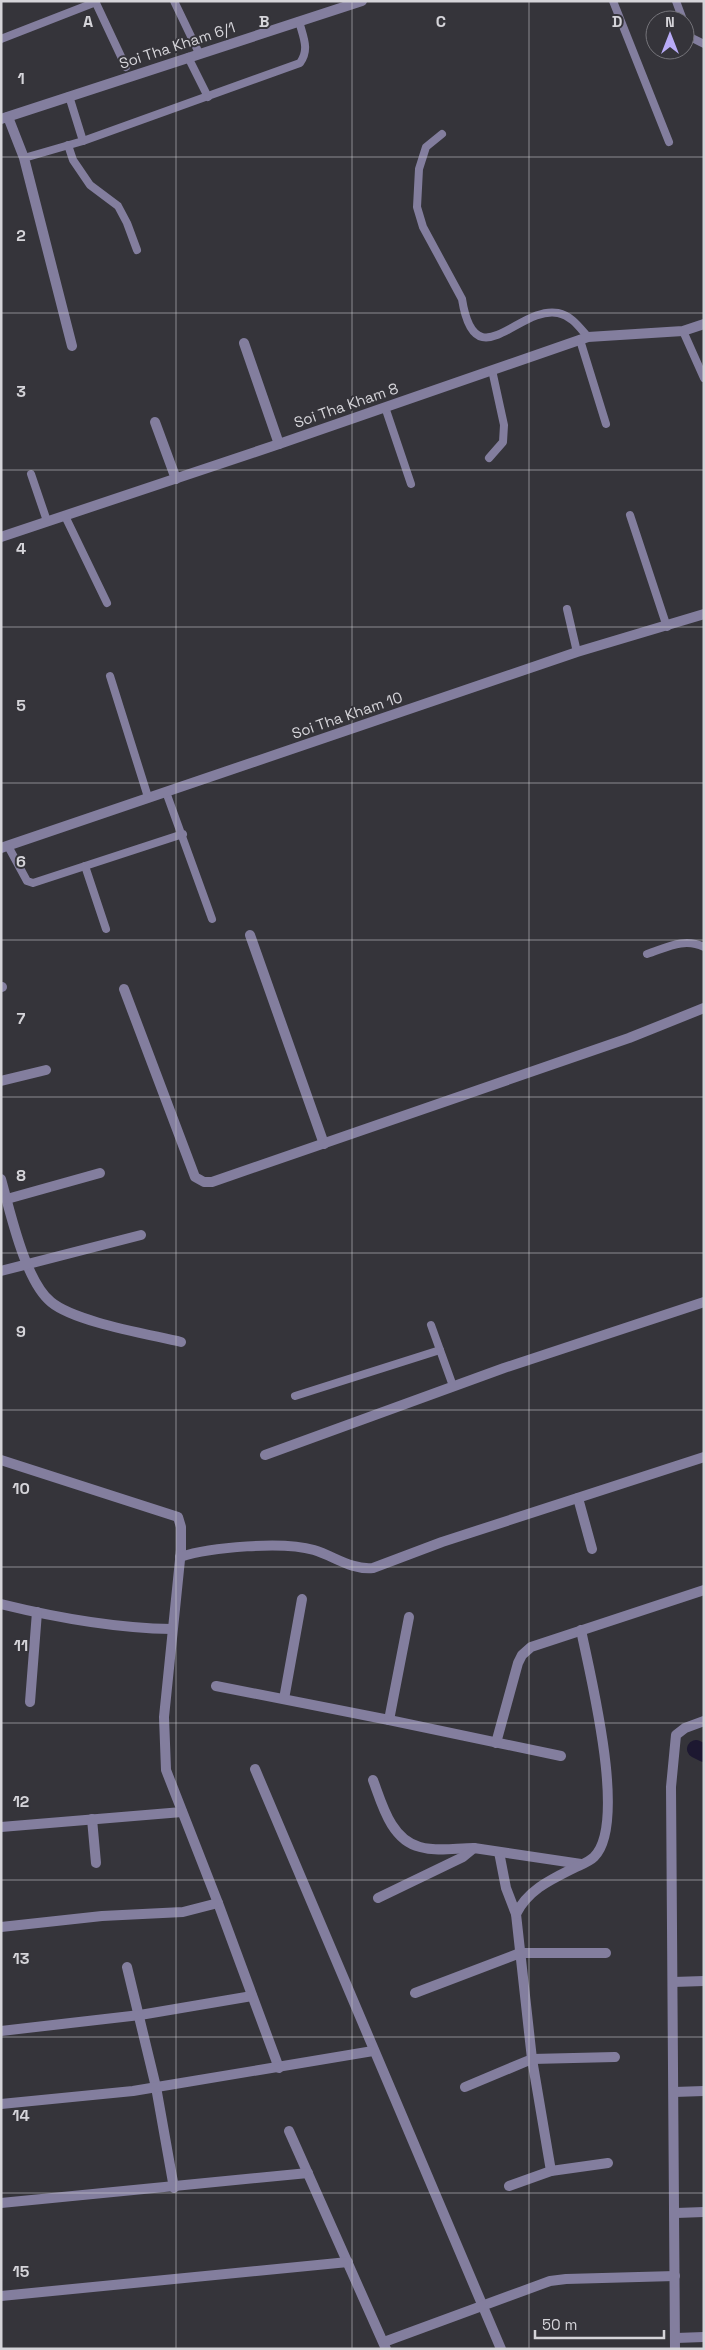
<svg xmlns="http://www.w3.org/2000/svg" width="705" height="2350" font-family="'Space Grotesk',sans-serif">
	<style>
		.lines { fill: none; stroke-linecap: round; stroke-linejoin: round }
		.canal { stroke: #1d1831; stroke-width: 18 }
		.service { stroke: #837e9e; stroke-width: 8 }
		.minor { stroke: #837e9e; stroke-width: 10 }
		.grid { fill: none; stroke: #d5d4d9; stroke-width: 1; stroke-opacity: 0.55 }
		.labels { text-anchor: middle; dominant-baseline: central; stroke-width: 4; stroke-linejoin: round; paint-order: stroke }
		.street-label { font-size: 15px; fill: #d5d4d9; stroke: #35343a }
		.grid-label { font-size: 16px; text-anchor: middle; font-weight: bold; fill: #d5d4d9; stroke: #35343a; stroke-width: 4; stroke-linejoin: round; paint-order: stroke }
	</style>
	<rect width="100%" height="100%" fill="#35343a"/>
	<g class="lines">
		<polyline class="canal" points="696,1749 704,1753"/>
		<g class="service">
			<polyline points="95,1 126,67"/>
			<polyline points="174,1 199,53"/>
			<polyline points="613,1 669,142"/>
			<polyline points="676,1 683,20"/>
			<polyline points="685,24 690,37 704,44"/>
			<polyline points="1,39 96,2"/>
			<polyline points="188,57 208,97"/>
			<polyline points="69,96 83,141"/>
			<path d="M 442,134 L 426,147 L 419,169 L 417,207 L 423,227 L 462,299 C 475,381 519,305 558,313 C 572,316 579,327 588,337"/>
			<polyline points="68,145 73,160 90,185 118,206 127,223 137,250"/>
			<path d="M 24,158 L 83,141 L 300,63 C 310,49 303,37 299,21"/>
			<polyline points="683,331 704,378"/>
			<polyline points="580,340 606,424"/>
			<polyline points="385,407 411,484"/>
			<polyline points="489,458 503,442 504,425 492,370"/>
			<polyline points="31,474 47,521"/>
			<polyline points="630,515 667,627"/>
			<polyline points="65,516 107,603"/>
			<polyline points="567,609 577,652"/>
			<polyline points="110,676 148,797"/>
			<polyline points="166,792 212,919"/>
			<polyline points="8,846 27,881 33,883 183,834"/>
			<polyline points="85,866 106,929"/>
			<path d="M 647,954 C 666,948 684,937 704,947"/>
			<polyline points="431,1325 453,1386"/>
			<polyline points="295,1396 440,1350"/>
		</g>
		<g class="minor">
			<polyline points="8,117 24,158 72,346"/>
			<polyline points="1,119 362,1"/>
			<polyline points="244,343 279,444"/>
			<polyline points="155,422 176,479"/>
			<polyline points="1,537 279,444 588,337 683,331 704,324"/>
			<polyline points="1,848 577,652 704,614"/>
			<polyline points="250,935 324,1144"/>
			<polyline points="1,987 2,987"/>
			<polyline points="124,989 195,1177 204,1182 212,1182 629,1038 704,1008"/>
			<polyline points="1,1081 46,1070"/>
			<path d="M 1,1179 C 10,1211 25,1281 51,1302 C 75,1322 148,1334 181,1342"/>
			<polyline points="7,1199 100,1173"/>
			<polyline points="1,1271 141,1235"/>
			<polyline points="265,1455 504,1368 704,1302"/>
			<polyline points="1,1460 178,1517 181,1527 181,1550 164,1717 166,1770 218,1903 279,2068"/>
			<polyline points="578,1498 592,1549"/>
			<path d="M 180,1557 C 211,1547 283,1541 314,1550 C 334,1556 351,1570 373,1568 L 442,1542 L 704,1457"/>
			<path d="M 1,1604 C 58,1618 114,1628 172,1629"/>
			<polyline points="216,1686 389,1720 561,1756"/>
			<polyline points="284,1699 302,1599"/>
			<polyline points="30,1702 37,1612"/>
			<polyline points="389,1720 409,1617"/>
			<polyline points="496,1743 518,1663 522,1655 531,1647 704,1590"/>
			<polyline points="255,1769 501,2349"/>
			<path d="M 373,1780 C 382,1804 391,1840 420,1847 C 437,1852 456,1848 474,1848"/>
			<polyline points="92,1819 96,1863"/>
			<polyline points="1,1827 182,1812"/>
			<polyline points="499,1852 506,1888 516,1914 532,2059 551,2171"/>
			<polyline points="378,1898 463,1857 474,1848 581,1864"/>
			<path d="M 516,1914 C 528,1890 550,1880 574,1868 C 580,1865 589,1862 594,1857 C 628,1824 590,1675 581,1630"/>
			<polyline points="1,1927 102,1916 183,1912 218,1903"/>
			<polyline points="127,1967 156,2087 174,2188"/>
			<polyline points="673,1982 704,1981"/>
			<polyline points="415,1993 520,1953 606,1953"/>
			<polyline points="1,2031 140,2015 252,1996"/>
			<polyline points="465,2087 532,2059 615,2057"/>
			<polyline points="674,2092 704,2091"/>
			<polyline points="1,2104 133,2091 373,2051"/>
			<polyline points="289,2131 386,2349"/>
			<polyline points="509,2186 551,2171 608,2163"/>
			<polyline points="1,2203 308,2173"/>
			<polyline points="676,2213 704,2212"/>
			<polyline points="1,2296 348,2262"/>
			<polyline points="676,2338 704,2337"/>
			<polyline points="384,2342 550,2281 566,2279 675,2276"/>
			<polyline points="675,2349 671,1787 676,1735 685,1728 704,1721"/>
		</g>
	</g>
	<path class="grid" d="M 176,1 L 176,2349M 352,1 L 352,2349M 529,1 L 529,2349M 1,157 L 704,157M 1,313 L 704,313M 1,470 L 704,470M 1,627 L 704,627M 1,783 L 704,783M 1,940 L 704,940M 1,1097 L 704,1097M 1,1253 L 704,1253M 1,1410 L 704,1410M 1,1567 L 704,1567M 1,1723 L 704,1723M 1,1880 L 704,1880M 1,2037 L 704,2037M 1,2193 L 704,2193"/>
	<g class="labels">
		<g class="street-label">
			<text transform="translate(177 45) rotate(-18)">Soi Tha Kham 6/1</text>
			<text transform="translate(346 405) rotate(-19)">Soi Tha Kham 8</text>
			<text transform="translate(347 715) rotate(-19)">Soi Tha Kham 10</text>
		</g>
	</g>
	<g class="grid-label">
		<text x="88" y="27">A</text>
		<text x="264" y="27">B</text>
		<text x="441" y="27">C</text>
		<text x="617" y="27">D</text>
		<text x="21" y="84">1</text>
		<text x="21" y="241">2</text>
		<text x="21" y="397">3</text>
		<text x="21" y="554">4</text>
		<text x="21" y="711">5</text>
		<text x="21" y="867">6</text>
		<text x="21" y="1024">7</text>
		<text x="21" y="1181">8</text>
		<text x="21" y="1337">9</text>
		<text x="21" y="1494">10</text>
		<text x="21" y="1651">11</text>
		<text x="21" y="1807">12</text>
		<text x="21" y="1964">13</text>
		<text x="21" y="2121">14</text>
		<text x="21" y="2277">15</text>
	</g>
	<rect width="705" height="2350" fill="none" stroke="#d5d4d9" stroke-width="5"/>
	<g transform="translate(670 35)"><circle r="24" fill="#35343a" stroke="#75747a"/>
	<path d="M0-4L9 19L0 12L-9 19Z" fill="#b8abf7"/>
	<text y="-8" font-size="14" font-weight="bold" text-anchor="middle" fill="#d5d4d9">N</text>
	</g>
	<path d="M535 2330v8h129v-8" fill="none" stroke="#d5d4d9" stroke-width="2.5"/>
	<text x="542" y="2330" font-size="15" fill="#d5d4d9" stroke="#35343a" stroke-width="4" paint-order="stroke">50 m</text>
</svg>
